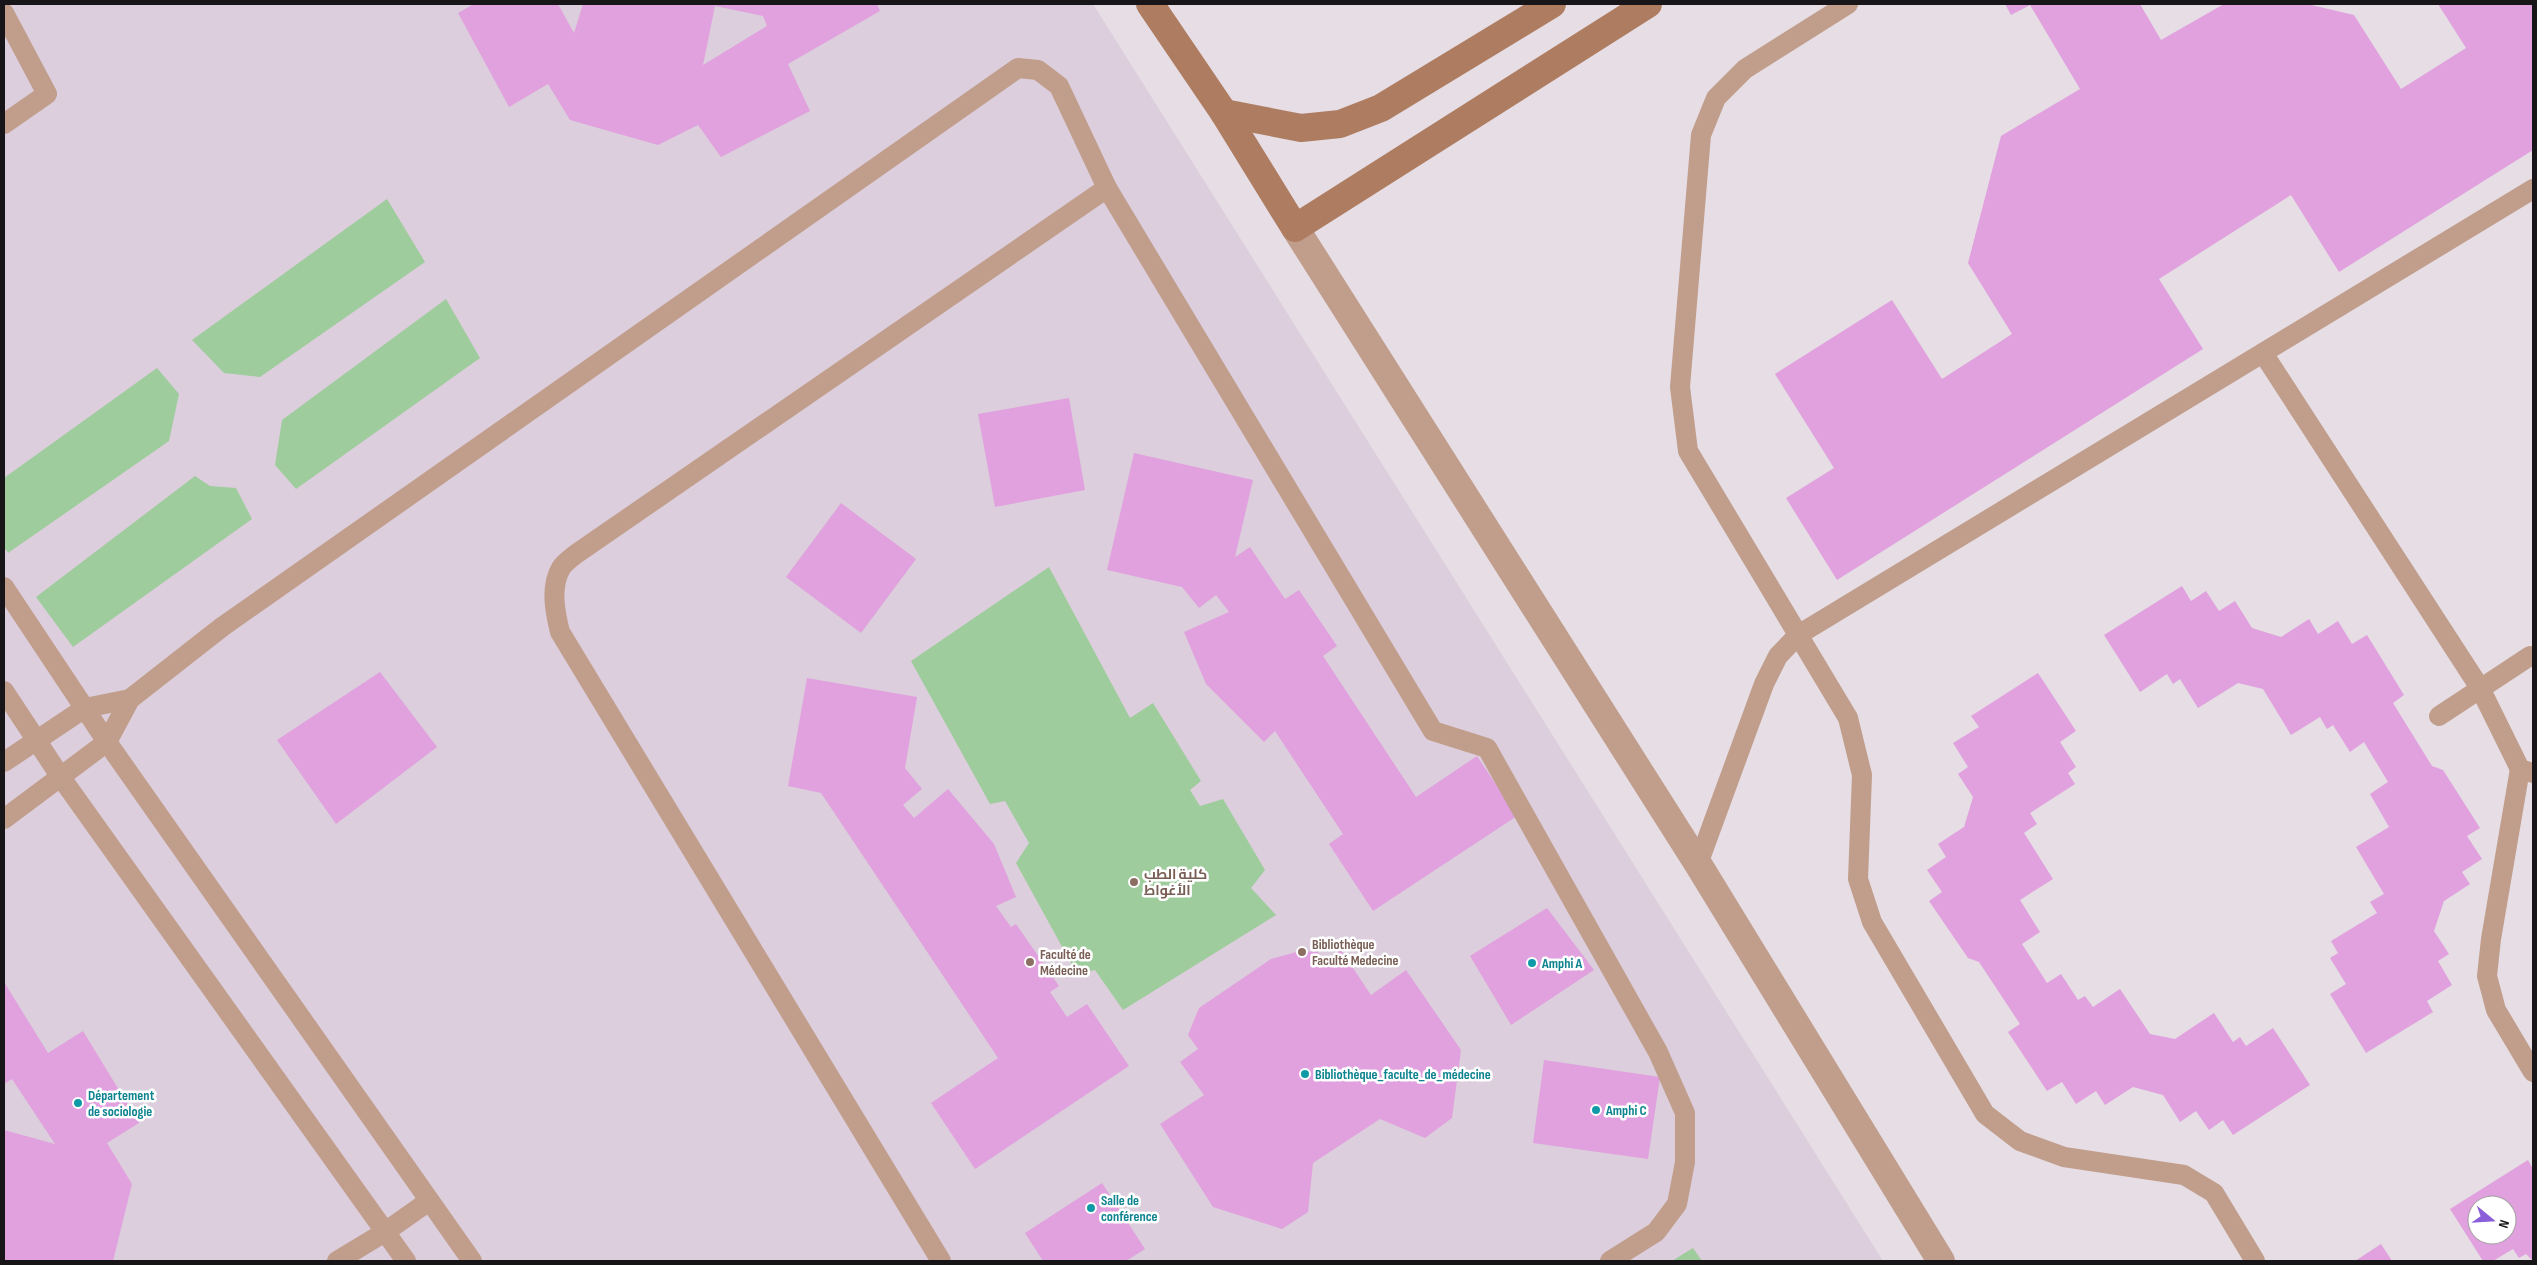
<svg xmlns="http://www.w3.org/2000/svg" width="2537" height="1265" font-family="'Sofia Sans Condensed',Cairo,sans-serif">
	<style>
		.built { fill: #dccedc }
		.green { fill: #9ecc9c }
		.building { fill: #e0a1de; fill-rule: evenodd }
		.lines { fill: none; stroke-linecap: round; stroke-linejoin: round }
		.service { stroke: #c09e8b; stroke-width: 20 }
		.tertiary { stroke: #c09e8b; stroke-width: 28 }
		.secondary { stroke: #ae7d61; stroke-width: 28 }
		.education-dot { fill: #8d6e63; stroke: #fff; stroke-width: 2 }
		.culture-dot { fill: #0f9aa8; stroke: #fff; stroke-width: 2 }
		.labels { text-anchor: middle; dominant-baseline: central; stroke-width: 5; stroke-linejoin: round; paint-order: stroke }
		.education-label { font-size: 14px; font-weight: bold; fill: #785e54; stroke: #fff; text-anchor: start }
		.culture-label { font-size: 14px; font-weight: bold; fill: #0d838f; stroke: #fff; text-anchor: start }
	</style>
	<rect width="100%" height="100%" fill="#e6dde5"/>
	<polygon class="built" points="4,4 1093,4 1883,1261 4,1261"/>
	<g class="green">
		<polygon points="387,199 425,262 260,377 224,373 192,340"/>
		<polygon points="446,299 480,358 296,489 275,465 282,420"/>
		<polygon points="157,368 179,394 169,441 8,553 4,547 4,478"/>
		<polygon points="195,476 210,486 236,488 252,519 73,647 36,597"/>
		<polygon points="1049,567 1130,718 1153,703 1201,781 1190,790 1200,806 1223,799 1265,870 1251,888 1276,915 1123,1010 1095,970 1077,974 1016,863 1029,843 1005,801 990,804 911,661"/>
		<polygon points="1693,1248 1702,1261 1672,1261"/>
	</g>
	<g class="building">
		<path d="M 474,4 L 558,4 L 574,33 L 583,4 L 877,4 L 880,11 L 788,64 L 810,111 L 721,157 L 698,125 L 658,145 L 570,120 L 548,84 L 509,107 L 458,13 ZM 715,6 L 763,16 L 767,26 L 703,65 Z"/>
		<polygon points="2005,4 2140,4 2161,40 2224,4 2307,4 2354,15 2401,89 2466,48 2438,4 2533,4 2533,150 2339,272 2291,195 2159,279 2203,349 1837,580 1786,498 1834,468 1775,374 1892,300 1942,379 2012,334 1968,263 2001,136 2080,89 2030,5 2011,15"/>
		<polygon points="1069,398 1085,490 995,507 978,414"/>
		<polygon points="1134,453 1253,480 1235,557 1250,547 1285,599 1299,590 1337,646 1323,656 1416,797 1477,756 1517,816 1373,911 1329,844 1343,834 1275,731 1264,742 1206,684 1184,632 1229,612 1216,595 1199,608 1182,587 1107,570"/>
		<polygon points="841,503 916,559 861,633 786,577"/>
		<polygon points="2182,586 2191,601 2206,591 2219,611 2235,601 2252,628 2281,637 2309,619 2318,634 2338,621 2352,644 2367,635 2404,695 2393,703 2432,766 2443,770 2480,828 2467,836 2482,859 2462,872 2470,884 2444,901 2434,931 2449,954 2438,961 2452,985 2427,1001 2433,1012 2366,1053 2330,994 2346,984 2330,958 2338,953 2331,941 2377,913 2370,902 2384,894 2356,847 2389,827 2370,794 2388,782 2364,742 2350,752 2333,725 2327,729 2320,717 2291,735 2263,689 2238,683 2198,708 2180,679 2173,684 2167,674 2140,692 2104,635"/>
		<polygon points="380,672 437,747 336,824 277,740"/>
		<polygon points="2038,673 2076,731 2060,742 2076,767 2068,773 2075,784 2030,813 2037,824 2024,833 2053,879 2020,900 2040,932 2022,944 2047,983 2061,974 2078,1000 2085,996 2093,1007 2120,989 2150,1034 2175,1039 2214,1013 2233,1042 2240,1037 2246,1046 2273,1028 2310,1085 2233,1135 2223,1120 2209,1130 2196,1111 2180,1122 2163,1095 2133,1087 2105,1105 2096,1091 2076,1104 2062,1082 2047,1091 2008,1032 2020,1024 1979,962 1968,958 1929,901 1942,892 1927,870 1946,857 1938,844 1964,827 1973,797 1958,774 1968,767 1953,743 1979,727 1971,716"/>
		<polygon points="807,678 917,697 905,768 922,789 903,805 914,818 948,789 994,844 1016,897 996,906 1011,927 1016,924 1059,986 1050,992 1067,1017 1087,1004 1129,1066 975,1169 931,1103 998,1058 821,793 788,786"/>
		<polygon points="1547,908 1594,970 1511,1025 1470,956"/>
		<polygon points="1341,950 1371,995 1406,970 1461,1050 1452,1118 1425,1138 1380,1119 1313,1163 1308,1212 1282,1229 1213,1207 1160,1124 1204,1095 1180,1062 1198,1049 1188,1035 1199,1008 1271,959 1300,951 1318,952 1325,962"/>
		<polygon points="4,982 48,1053 83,1031 139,1123 107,1143 132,1184 113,1261 4,1261 4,1130 55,1144 12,1079 4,1084"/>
		<polygon points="1544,1060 1660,1077 1648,1159 1533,1143"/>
		<path d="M 2528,1160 L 2533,1169 L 2533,1261 L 2526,1254 L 2519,1258 L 2513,1249 L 2493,1261 L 2483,1261 L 2450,1209 ZM 2477,1205 L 2507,1205 L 2507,1235 L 2477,1235 Z"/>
		<polygon points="1102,1183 1145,1249 1126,1261 1043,1261 1025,1233"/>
		<polygon points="2381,1244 2392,1261 2355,1261"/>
	</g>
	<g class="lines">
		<g class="service">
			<polyline points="1848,4 1745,69 1716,98 1701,135 1680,387 1688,451 1848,718 1862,775 1858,879 1872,922 1985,1114 2020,1141 2064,1157 2184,1175 2214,1193 2255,1261"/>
			<polyline points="4,13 47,94 4,124"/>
			<polyline points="2263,353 2480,688 2520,769 2533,773"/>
			<polyline points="4,587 107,742 472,1261"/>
			<polyline points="4,691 60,776 406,1261"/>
			<polyline points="2439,716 2530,656"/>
			<polyline points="4,762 85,708 130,699"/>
			<polyline points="2520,769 2491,939 2487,976 2496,1010 2533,1072"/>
			<polyline points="4,819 107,742 130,699 222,627 1018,68 1038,70 1059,86 1107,188 1433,731 1487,748 1658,1052 1685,1113 1685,1162 1677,1204 1656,1232 1610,1261"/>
			<polyline points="1698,864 1764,684 1778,656 1798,635 2533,189"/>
			<polyline points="337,1261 385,1232 429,1201"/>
			<path d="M 941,1261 L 560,632 C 555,612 550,587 561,568 C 564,563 571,558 576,554 L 1107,188"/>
		</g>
		<polyline class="tertiary" points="1295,228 1698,864 1941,1261"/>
		<g class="secondary">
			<polyline points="1150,4 1224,113 1295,228 1648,4"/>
			<polyline points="1224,113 1301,128 1340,124 1381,108 1552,4"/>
		</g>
	</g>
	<g class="education-dot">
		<circle cx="1134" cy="882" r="5"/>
		<circle cx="1302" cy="952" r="5"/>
		<circle cx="1030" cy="962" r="5"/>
	</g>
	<g class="culture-dot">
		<circle cx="1532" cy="963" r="5"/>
		<circle cx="1305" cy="1074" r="5"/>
		<circle cx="78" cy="1103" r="5"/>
		<circle cx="1596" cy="1110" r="5"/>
		<circle cx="1091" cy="1208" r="5"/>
	</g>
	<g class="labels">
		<g class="education-label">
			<text x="1144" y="874">كلية الطب<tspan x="1144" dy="16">الأغواط</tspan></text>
			<text x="1312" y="944">Bibliothèque<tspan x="1312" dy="16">Faculté Medecine</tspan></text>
			<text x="1040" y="954">Faculté de<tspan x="1040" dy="16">Médecine</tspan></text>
		</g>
		<g class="culture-label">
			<text x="1542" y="963">Amphi A</text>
			<text x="1315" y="1074">Bibliothèque_faculte_de_médecine</text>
			<text x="88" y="1095">Département<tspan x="88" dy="16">de sociologie</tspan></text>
			<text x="1606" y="1110">Amphi C</text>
			<text x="1101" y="1200">Salle de<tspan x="1101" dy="16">conférence</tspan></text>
		</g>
	</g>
	<rect width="2537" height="1265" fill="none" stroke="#181518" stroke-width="10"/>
	<g transform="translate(2492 1220) rotate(108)"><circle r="24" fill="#ffffff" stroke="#a3a1a3"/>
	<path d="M0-4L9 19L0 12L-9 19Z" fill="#8b5fd9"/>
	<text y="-8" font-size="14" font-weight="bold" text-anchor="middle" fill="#181518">N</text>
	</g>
</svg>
